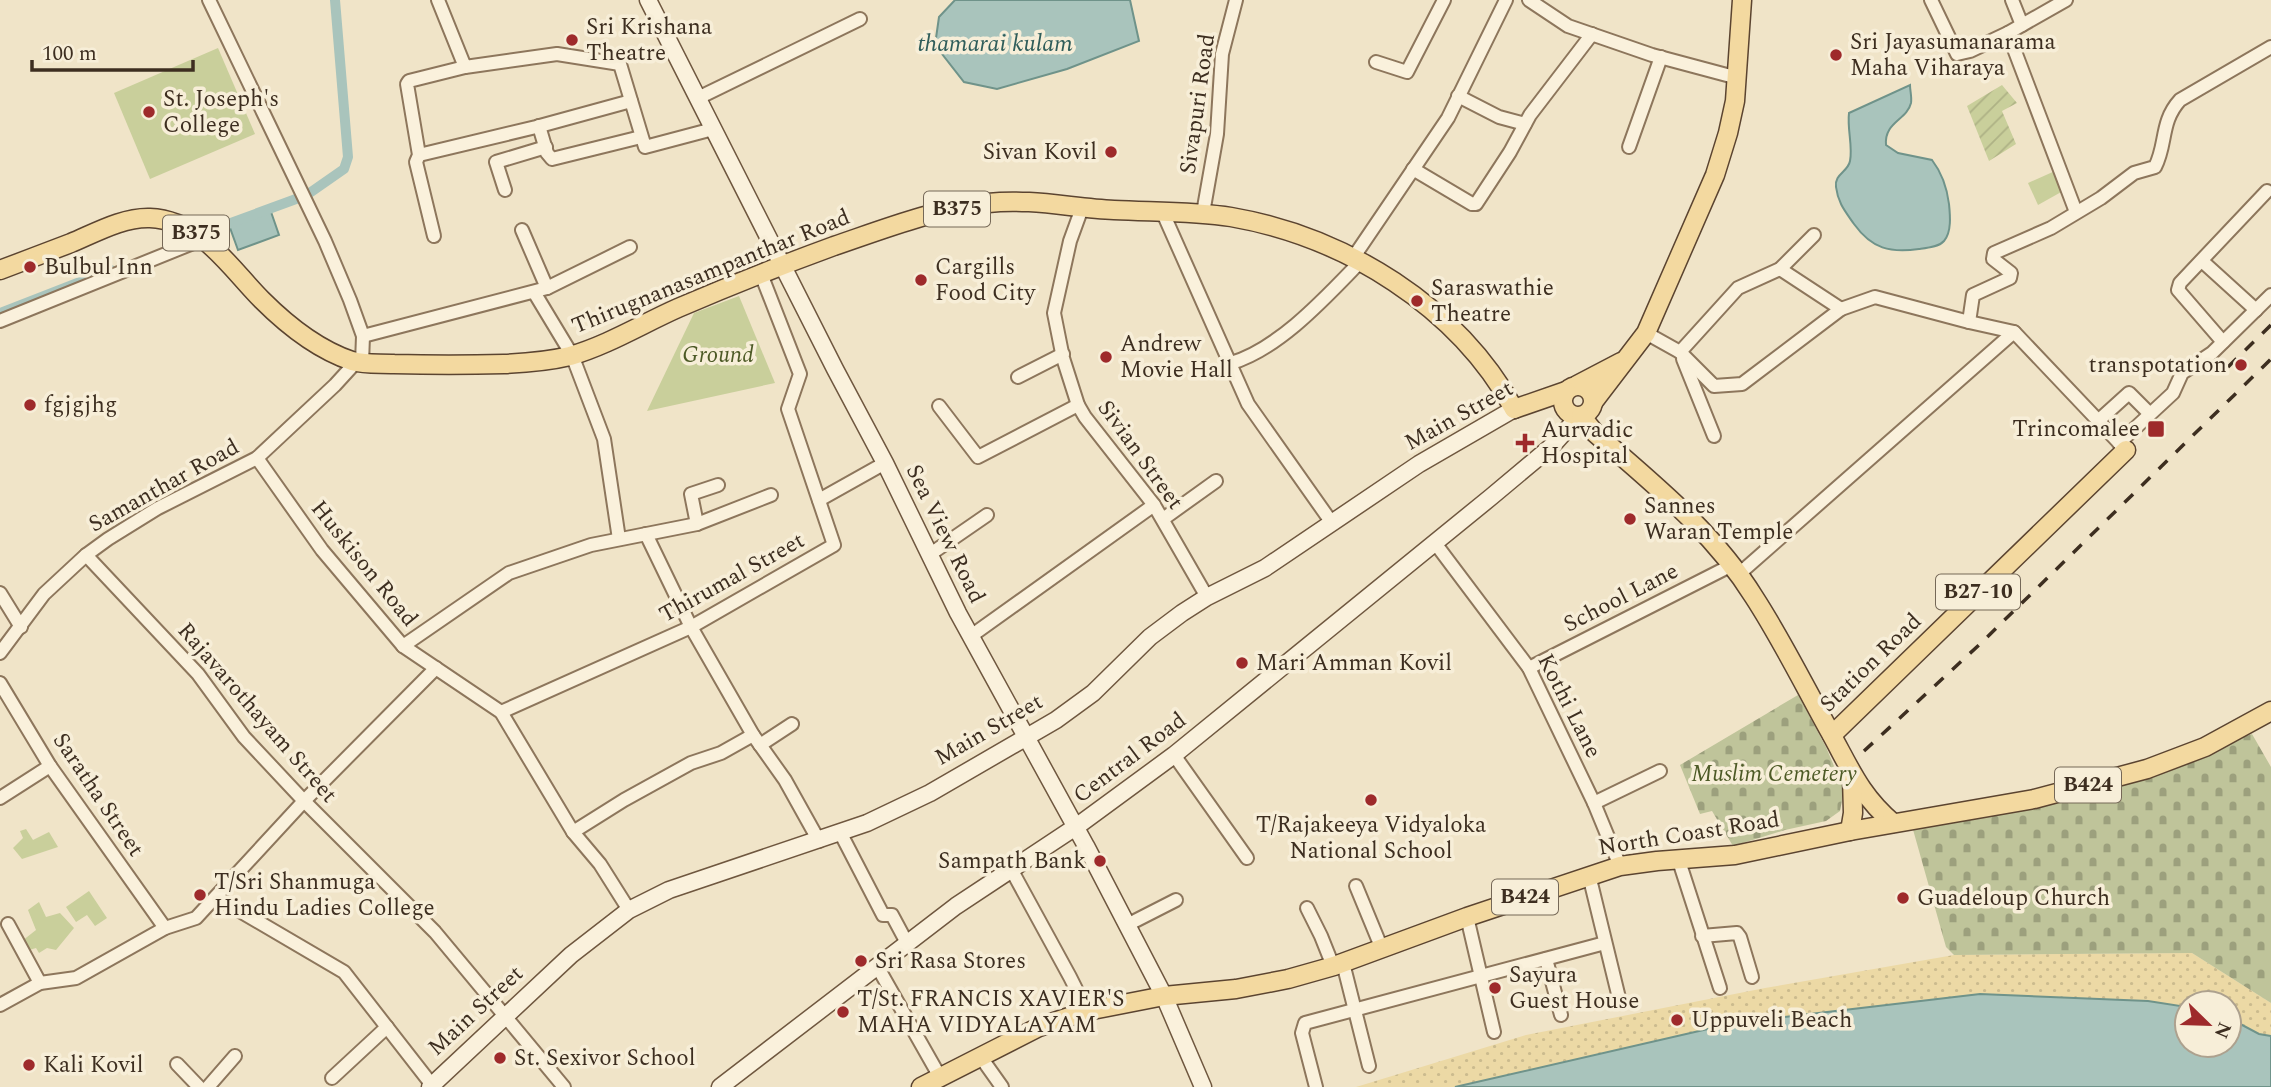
<svg xmlns="http://www.w3.org/2000/svg" width="2271" height="1087" font-family="Spectral,serif">
	<style>
		.sand { fill: url(#sand-dots) }
		.cemetery { fill: url(#cemetery-stones) }
		.park { fill: #c9cf9b }
		.garden { fill: url(#garden-furrows) }
		.water { fill: #a9c4bc; stroke: #6f938a; stroke-width: 2 }
		.lines { fill: none; stroke-linecap: round; stroke-linejoin: round }
		.canal { stroke: #a9c4bc; stroke-width: 10 }
		.minor-casing { stroke: #8d765c; stroke-width: 16 }
		.secondary-casing { stroke: #6f573f; stroke-width: 19 }
		.primary-casing { stroke: #5b4430; stroke-width: 21 }
		.minor { stroke: #faf1dc; stroke-width: 12 }
		.secondary { stroke: #faf1dc; stroke-width: 16 }
		.primary { stroke: #f3d9a0; stroke-width: 18 }
		.rail { stroke: #3d2e20; stroke-width: 3.5; stroke-dasharray: 12 12; stroke-linecap: butt }
		.poi-dot { fill: #9e2a2b; stroke: #f7eed8; stroke-width: 2.5 }
		.labels { text-anchor: middle; dominant-baseline: central; stroke-width: 7; stroke-linejoin: round; paint-order: stroke }
		.shield { fill: #f7eed8; stroke: #756857; stroke-width: 2 }
		.shield-label { font-size: 21px; font-weight: bold; fill: #3d2e20 }
		.poi-label { font-size: 23px; fill: #3d2e20; stroke: #f7eed8; text-anchor: start }
		.street-label { font-size: 23px; fill: #3d2e20; stroke: #f7eed8 }
		.park-label { font-size: 23px; font-style: italic; fill: #4d5a26; stroke: #f7eed8 }
		.water-label { font-size: 24px; font-style: italic; fill: #2f5d5a; stroke: #f7eed8 }
	</style>
	<defs>
		<pattern id="sand-dots" width="8" height="8" patternUnits="userSpaceOnUse" patternTransform="scale(1.75)"><rect width="8" height="8" fill="#ecd9a5"/><path d="M2 2h.1M6 6h.1" fill="none" stroke="#cbbb8e" stroke-width="1.8" stroke-linecap="round"/></pattern>
		<pattern id="cemetery-stones" width="16" height="16" patternUnits="userSpaceOnUse" patternTransform="scale(1.75)"><rect width="16" height="16" fill="#bfc49a"/><path d="M2 7V4a2 2 0 0 1 4 0v3zM10 15v-3a2 2 0 0 1 4 0v3z" fill="#9ca07d"/></pattern>
		<pattern id="garden-furrows" width="10" height="10" patternUnits="userSpaceOnUse" patternTransform="scale(1.75)"><rect width="10" height="10" fill="#c9cf9b"/><path d="M-1 1l2-2M0 10L10 0M9 11l2-2" fill="none" stroke="#aeb285"/></pattern>
	</defs>
	<rect width="100%" height="100%" fill="#f0e4c8"/>
	<polygon class="sand" points="2192,953 2271,1003 2271,1036 2259,1034 2229,1018 2229,1003 2187,1003 2187,1007 2148,1001 1980,994 1734,1023 1455,1087 1356,1087 1526,1035 1765,988 1954,955"/>
	<g class="cemetery">
		<polygon points="1798,695 1826,747 1844,790 1840,811 1826,821 1785,830 1733,846 1712,811 1700,814 1680,765"/>
		<polygon points="2252,734 2271,767 2271,1003 2192,953 1954,955 1946,947 1912,826 2106,785"/>
	</g>
	<g class="park">
		<polygon points="218,48 255,134 150,179 114,93"/>
		<polygon points="2055,171 2063,191 2038,205 2028,183"/>
		<polygon points="739,296 775,383 647,411 694,313"/>
		<polygon points="26,829 33,840 49,832 58,847 22,859 13,848 23,838 20,831"/>
		<polygon points="89,891 107,918 95,926 87,915 76,922 66,907"/>
		<polygon points="39,902 46,917 60,913 74,928 56,950 47,948 39,953 36,948 26,951 22,941 36,930 28,910"/>
	</g>
	<polygon class="garden" points="2002,85 2017,103 2002,111 2016,144 1989,161 1967,106"/>
	<g class="water">
		<polygon points="955,0 1130,0 1139,41 1067,69 997,89 964,82 935,45 939,17"/>
		<path d="M 1910,85 C 1910,91 1912,97 1911,103 C 1907,120 1884,122 1886,145 L 1898,153 L 1932,160 C 1942,173 1947,188 1949,204 C 1950,214 1952,232 1944,241 C 1939,247 1927,248 1919,249 C 1890,253 1872,249 1854,224 C 1845,211 1838,203 1836,187 C 1834,174 1848,172 1850,161 C 1853,146 1847,129 1849,113 Z"/>
		<polygon points="270,209 279,235 238,250 229,225"/>
		<polygon points="1980,994 2148,1001 2187,1007 2187,1045 2229,1045 2229,1018 2259,1034 2271,1036 2271,1087 1455,1087 1734,1023"/>
	</g>
	<g class="lines">
		<g class="canal">
			<polyline points="311,192 344,169 348,157 335,0"/>
			<polyline points="209,231 296,199"/>
			<polyline points="0,313 111,270"/>
		</g>
		<g class="minor-casing">
			<g id="minor">
				<polyline points="209,0 325,241 350,300 363,336 362,363"/>
				<polyline points="438,0 465,67 557,54 620,64 645,147 713,129"/>
				<polyline points="1529,0 1568,26 1652,55 1738,78"/>
				<polyline points="1931,0 1957,54 1970,51 2008,33 2076,212"/>
				<polyline points="2012,0 2022,25"/>
				<polyline points="2008,33 2066,0"/>
				<polyline points="1376,62 1407,72 1444,0"/>
				<polyline points="1458,96 1499,117 1525,124"/>
				<polyline points="698,98 860,19"/>
				<polyline points="539,126 547,153 552,159 641,137"/>
				<polyline points="1629,147 1661,57"/>
				<polyline points="419,155 536,127 631,101"/>
				<polyline points="1413,169 1472,204 1476,204 1510,152 1530,115 1592,34"/>
				<polyline points="505,190 496,162 546,147"/>
				<polyline points="1082,208 1070,241 1054,313 1063,358 1078,405 1085,417 1154,505 1207,597"/>
				<polyline points="1163,213 1248,404 1332,523"/>
				<polyline points="1203,213 1217,134 1222,54 1236,0"/>
				<polyline points="522,230 547,288"/>
				<polyline points="434,236 416,162 419,155 407,84 409,81 465,67"/>
				<polyline points="1353,258 1448,118 1506,0"/>
				<polyline points="2202,261 2256,310"/>
				<polyline points="1780,269 1841,309 1875,297 1969,322"/>
				<polyline points="534,292 572,355 604,439 619,539"/>
				<polyline points="0,321 203,239"/>
				<path d="M 2014,332 L 1969,322 L 1973,295 L 2010,278 L 2011,273 L 1993,259 L 1994,253 L 2051,228 L 2101,198 L 2134,173 L 2155,167 C 2167,144 2160,122 2180,100 L 2271,47"/>
				<polyline points="1646,333 1680,352 1738,288 1780,269 1814,235"/>
				<polyline points="363,336 547,288 630,247"/>
				<polyline points="2223,342 2178,290 2180,283 2267,191"/>
				<polyline points="1680,352 1714,386 1742,384 1841,309"/>
				<polyline points="1683,359 1714,436"/>
				<path d="M 1231,363 C 1279,349 1326,297 1360,262"/>
				<polyline points="1018,377 1063,354"/>
				<polyline points="939,406 978,457 1078,405"/>
				<polyline points="2098,421 2129,393 2150,414"/>
				<polyline points="2119,443 2173,393 2182,373 2212,353 2271,295"/>
				<polyline points="257,458 322,550 403,646 501,712 573,832 600,864 629,910"/>
				<polyline points="819,500 885,463"/>
				<polyline points="1163,519 1216,481"/>
				<polyline points="697,524 691,494 718,485"/>
				<polyline points="646,534 691,627 753,735 785,780 819,841"/>
				<polyline points="1435,543 1529,668 1594,803 1620,866"/>
				<polyline points="86,555 198,674 244,737 304,801 435,932 564,1087"/>
				<polyline points="929,555 987,515"/>
				<polyline points="1739,574 2014,332 2126,450"/>
				<polyline points="0,593 21,627"/>
				<polyline points="971,636 1154,505"/>
				<polyline points="403,646 509,573 591,545 697,524 771,495"/>
				<polyline points="0,653 44,594 86,555 108,539 158,508 257,458 335,385 356,362"/>
				<polyline points="1529,668 1732,565"/>
				<polyline points="0,683 50,766 165,928"/>
				<polyline points="501,712 691,627 834,545 788,409 800,374 761,274"/>
				<polyline points="760,745 792,724"/>
				<polyline points="1174,755 1247,858"/>
				<polyline points="0,798 50,766"/>
				<polyline points="1594,803 1660,771"/>
				<polyline points="573,832 624,800 691,763 721,753 753,735"/>
				<polyline points="841,834 883,915 892,915 907,943"/>
				<polyline points="1679,861 1720,988"/>
				<polyline points="1011,869 1070,977 1087,1011"/>
				<polyline points="1589,875 1619,998"/>
				<polyline points="1356,886 1382,949"/>
				<polyline points="216,897 344,972 432,1085"/>
				<polyline points="1307,908 1321,936 1333,966"/>
				<polyline points="1467,917 1494,1032"/>
				<polyline points="8,924 40,983"/>
				<polyline points="1127,925 1176,900"/>
				<polyline points="1702,936 1737,933 1740,937 1752,977"/>
				<polyline points="1546,959 1561,1015"/>
				<polyline points="1343,963 1369,1066"/>
				<polyline points="877,966 940,1077"/>
				<polyline points="0,1005 40,983 76,978 165,928 196,918 304,801 436,668"/>
				<polyline points="980,1056 1002,1087"/>
				<polyline points="177,1064 199,1087"/>
				<polyline points="332,1078 387,1027"/>
				<polyline points="208,1087 235,1056"/>
				<polyline points="1316,1087 1302,1033 1305,1023 1605,943"/>
			</g>
		</g>
		<g class="secondary-casing">
			<g id="secondary">
				<polyline points="648,0 835,369 885,463 958,613 1086,846 1164,996 1203,1087"/>
				<polyline points="430,1087 571,955 629,910 669,890 867,823 930,793 1056,720 1093,693 1150,637 1182,613 1207,597 1265,568 1419,464 1514,409"/>
				<polyline points="720,1087 956,906 1080,824 1174,755 1491,497 1552,446 1579,416"/>
			</g>
		</g>
		<g class="primary-casing">
			<g id="primary">
				<path d="M 0,270 C 24,261 47,252 71,243 C 95,233 123,217 150,218 C 201,220 230,268 262,300 C 287,325 319,350 352,361 C 366,365 381,363 394,364 C 431,365 467,365 504,364 C 526,363 549,361 570,356 C 608,345 642,324 678,308 C 729,286 782,265 834,246 C 884,229 935,209 988,203 C 1030,198 1072,208 1114,210 C 1153,212 1193,211 1231,217 C 1346,237 1457,306 1514,409"/>
				<polyline points="1577,385 1621,362"/>
				<circle cx="1578" cy="401" r="15"/>
				<polyline points="1594,401 1646,333 1715,175 1728,133 1735,101 1742,0"/>
				<polyline points="1514,409 1566,391"/>
				<path d="M 1581,416 L 1595,433 C 1652,483 1713,531 1754,597 C 1782,640 1805,687 1830,732 C 1850,768 1860,795 1893,823"/>
				<polyline points="1832,735 2126,450"/>
				<polyline points="1850,831 1853,813 1852,777"/>
				<polyline points="921,1087 1039,1027 1087,1011 1164,996 1236,989 1288,979 1334,966 1467,917 1620,866 1657,861 1735,855 1850,831 2034,799 2147,769 2205,747 2271,711"/>
			</g>
		</g>
		<use href="#minor" class="minor"/>
		<use href="#secondary" class="secondary"/>
		<use href="#primary" class="primary"/>
		<g class="rail">
			<polyline points="2228,367 2271,325"/>
			<polyline points="1864,751 1979,645 2271,359"/>
		</g>
	</g>
	<g class="poi-dot">
		<circle cx="572" cy="40" r="7"/>
		<circle cx="1836" cy="55" r="7"/>
		<circle cx="149" cy="112" r="7"/>
		<circle cx="1111" cy="152" r="7"/>
		<circle cx="30" cy="267" r="7"/>
		<circle cx="921" cy="280" r="7"/>
		<circle cx="1417" cy="301" r="7"/>
		<circle cx="1106" cy="357" r="7"/>
		<circle cx="2241" cy="365" r="7"/>
		<circle cx="30" cy="405" r="7"/>
		<rect x="2147" y="420" width="18" height="18" rx="3.5"/>
		<path d="M1521.5 432.5h7v7h7v7h-7v7h-7v-7h-7v-7h7z"/>
		<circle cx="1630" cy="519" r="7"/>
		<circle cx="1242" cy="663" r="7"/>
		<circle cx="1371" cy="800" r="7"/>
		<circle cx="1100" cy="861" r="7"/>
		<circle cx="200" cy="895" r="7"/>
		<circle cx="1903" cy="898" r="7"/>
		<circle cx="861" cy="961" r="7"/>
		<circle cx="1495" cy="988" r="7"/>
		<circle cx="843" cy="1012" r="7"/>
		<circle cx="1677" cy="1020" r="7"/>
		<circle cx="500" cy="1058" r="7"/>
		<circle cx="29" cy="1065" r="7"/>
	</g>
	<g class="labels">
		<g class="shield">
			<rect x="924" y="191.5" width="66" height="35" rx="5"/>
			<rect x="163" y="215.5" width="66" height="35" rx="5"/>
			<rect x="1936" y="574.5" width="84" height="35" rx="5"/>
			<rect x="2055" y="767.5" width="66" height="35" rx="5"/>
			<rect x="1492" y="879.5" width="66" height="35" rx="5"/>
		</g>
		<g class="shield-label">
			<text x="957" y="209">B375</text>
			<text x="196" y="233">B375</text>
			<text x="1978" y="592">B27-10</text>
			<text x="2088" y="785">B424</text>
			<text x="1525" y="897">B424</text>
		</g>
		<g class="poi-label">
			<text x="586" y="27">Sri Krishana<tspan x="586" dy="26">Theatre</tspan></text>
			<text x="1850" y="42">Sri Jayasumanarama<tspan x="1850" dy="26">Maha Viharaya</tspan></text>
			<text x="163" y="99">St. Joseph's<tspan x="163" dy="26">College</tspan></text>
			<text x="1097" y="152" text-anchor="end">Sivan Kovil</text>
			<text x="44" y="267">Bulbul Inn</text>
			<text x="935" y="267">Cargills<tspan x="935" dy="26">Food City</tspan></text>
			<text x="1431" y="288">Saraswathie<tspan x="1431" dy="26">Theatre</tspan></text>
			<text x="1120" y="344">Andrew<tspan x="1120" dy="26">Movie Hall</tspan></text>
			<text x="2227" y="365" text-anchor="end">transpotation</text>
			<text x="44" y="405">fgjgjhg</text>
			<text x="2140" y="429" text-anchor="end">Trincomalee</text>
			<text x="1541" y="430">Aurvadic<tspan x="1541" dy="26">Hospital</tspan></text>
			<text x="1644" y="506">Sannes<tspan x="1644" dy="26">Waran Temple</tspan></text>
			<text x="1256" y="663">Mari Amman Kovil</text>
			<text x="1371" y="825" text-anchor="middle">T/Rajakeeya Vidyaloka<tspan x="1371" dy="26">National School</tspan></text>
			<text x="1086" y="861" text-anchor="end">Sampath Bank</text>
			<text x="214" y="882">T/Sri Shanmuga<tspan x="214" dy="26">Hindu Ladies College</tspan></text>
			<text x="1917" y="898">Guadeloup Church</text>
			<text x="875" y="961">Sri Rasa Stores</text>
			<text x="1509" y="975">Sayura<tspan x="1509" dy="26">Guest House</tspan></text>
			<text x="857" y="999">T/St. FRANCIS XAVIER'S<tspan x="857" dy="26">MAHA VIDYALAYAM</tspan></text>
			<text x="1691" y="1020">Uppuveli Beach</text>
			<text x="514" y="1058">St. Sexivor School</text>
			<text x="43" y="1065">Kali Kovil</text>
		</g>
		<g class="street-label">
			<text transform="translate(1198 104) rotate(-82)">Sivapuri Road</text>
			<text transform="translate(711 272) rotate(-22)">Thirugnanasampanthar Road</text>
			<text transform="translate(1459 416) rotate(-29)">Main Street</text>
			<text transform="translate(1140 455) rotate(54)">Sivian Street</text>
			<text transform="translate(164 486) rotate(-29)">Samanthar Road</text>
			<text transform="translate(945 534) rotate(64)">Sea View Road</text>
			<text transform="translate(364 564) rotate(51)">Huskison Road</text>
			<text transform="translate(732 578) rotate(-29)">Thirumal Street</text>
			<text transform="translate(1621 598) rotate(-27)">School Lane</text>
			<text transform="translate(1871 663) rotate(-44)">Station Road</text>
			<text transform="translate(1569 706) rotate(63)">Kothi Lane</text>
			<text transform="translate(257 713) rotate(49)">Rajavarothayam Street</text>
			<text transform="translate(989 730) rotate(-30)">Main Street</text>
			<text transform="translate(1130 758) rotate(-37)">Central Road</text>
			<text transform="translate(98 795) rotate(56)">Saratha Street</text>
			<text transform="translate(1689 834) rotate(-9)">North Coast Road</text>
			<text transform="translate(476 1011) rotate(-43)">Main Street</text>
		</g>
		<g class="park-label">
			<text x="718" y="355">Ground</text>
			<text x="1774" y="774">Muslim Cemetery</text>
		</g>
		<g class="water-label">
			<text x="995" y="44">thamarai kulam</text>
		</g>
	</g>
	<g transform="translate(2208 1024) rotate(113)"><circle r="33" fill="#f7eed8" stroke="#ada18e" stroke-width="2"/>
	<path d="M0-5L12 26L0 18L-12 26Z" fill="#9e2a2b"/>
	<text y="-10" font-size="19" font-weight="bold" text-anchor="middle" fill="#3d2e20">N</text>
	</g>
	<path d="M32 60v10h161v-10" fill="none" stroke="#3d2e20" stroke-width="3.5"/>
	<text x="42" y="60" font-size="21" fill="#3d2e20" stroke="#f7eed8" stroke-width="5" paint-order="stroke">100 m</text>
</svg>
